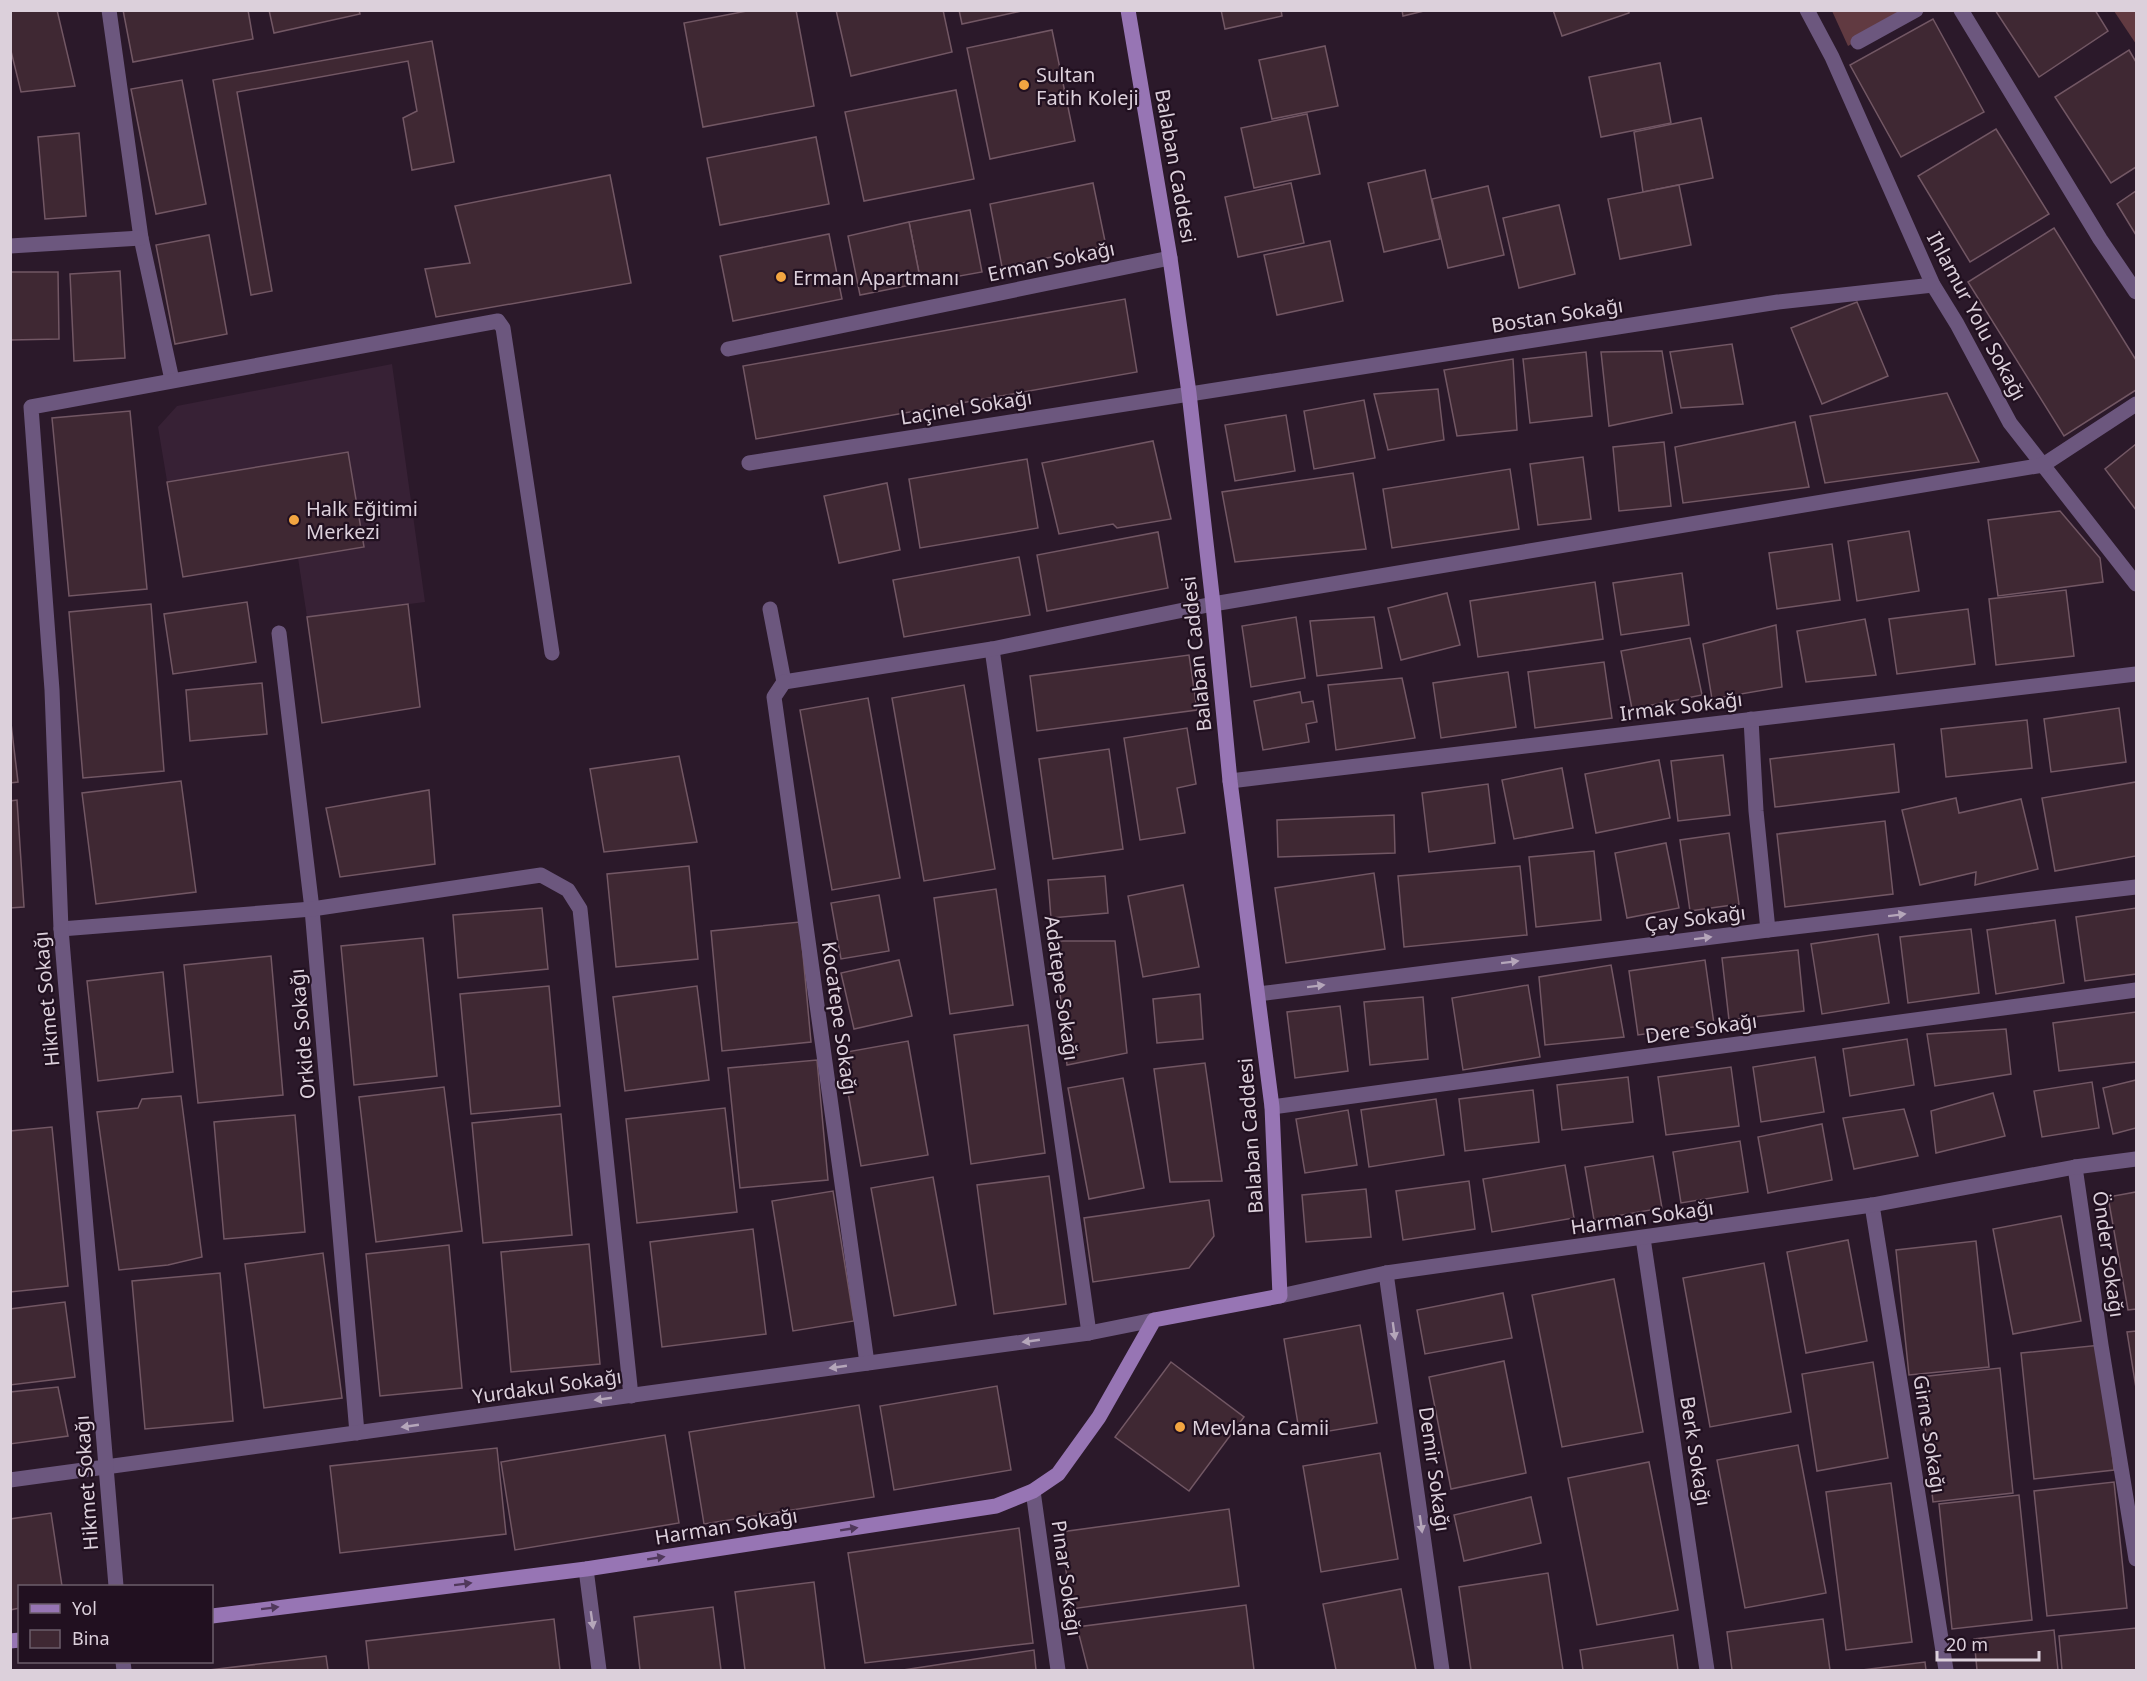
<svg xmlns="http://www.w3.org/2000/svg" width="2147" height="1681" font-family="'Noto Sans',sans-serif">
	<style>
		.built { fill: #372135 }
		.green { fill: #613a41 }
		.building { fill: #3f2833; stroke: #725764; stroke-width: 1.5 }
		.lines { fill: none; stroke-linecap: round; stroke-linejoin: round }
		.street { stroke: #6c577e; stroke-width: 15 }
		.secondary { stroke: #9775b4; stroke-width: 15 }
		.oneway { fill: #b5a6ba }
		.oneway2 { fill: #50385b }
		.poi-dot { fill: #f2a541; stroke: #211020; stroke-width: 2 }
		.labels { text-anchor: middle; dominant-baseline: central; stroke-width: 4.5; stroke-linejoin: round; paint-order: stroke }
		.poi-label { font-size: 20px; fill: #dcd0db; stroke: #211020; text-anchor: start }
		.street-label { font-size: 20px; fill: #dcd0db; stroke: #211020 }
	</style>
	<rect width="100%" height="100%" fill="#2b192a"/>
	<polygon class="built" points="392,364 425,602 307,617 298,558 183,577 158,427 177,406"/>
	<g class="green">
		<polygon points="1832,11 1911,11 1848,46"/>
		<polygon points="2114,11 2136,11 2136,44"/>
	</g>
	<g class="building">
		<polygon points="10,10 57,10 75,86 21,92 10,47"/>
		<polygon points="123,10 248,10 253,39 133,62"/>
		<polygon points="269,10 359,10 360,14 274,33"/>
		<polygon points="752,10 796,10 814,106 703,127 684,23"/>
		<polygon points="836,10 943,10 952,52 851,76"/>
		<polygon points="959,10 1026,10 962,24"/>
		<polygon points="1221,10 1281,10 1282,16 1225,29"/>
		<polygon points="1402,10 1428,10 1403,16"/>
		<polygon points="1553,10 1629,10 1629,13 1562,36"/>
		<polygon points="1995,10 2095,10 2108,31 2039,77"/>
		<polygon points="1933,19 1984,112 1901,157 1850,65"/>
		<polygon points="1052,30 1075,141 990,159 967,48"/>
		<polygon points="432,41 454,162 412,170 403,118 417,111 408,61 237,92 272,291 251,295 213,80"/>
		<polygon points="1325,46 1338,106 1272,119 1259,60"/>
		<polygon points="2129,50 2136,62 2136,167 2111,183 2055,97"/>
		<polygon points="1660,63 1671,123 1601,137 1589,77"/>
		<polygon points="182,80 206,204 156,214 131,89"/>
		<polygon points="956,90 974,179 864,201 845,112"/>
		<polygon points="1307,114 1320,174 1254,188 1241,128"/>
		<polygon points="1701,118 1713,178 1643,192 1634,132"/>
		<polygon points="1996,129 2049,214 1970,262 1918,176"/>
		<polygon points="79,133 86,216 45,219 38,137"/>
		<polygon points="816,137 829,204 720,225 707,158"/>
		<polygon points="1425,170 1440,239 1384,252 1368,183"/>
		<polygon points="610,175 631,283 436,317 425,269 470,263 455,206"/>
		<polygon points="1093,183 1106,246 1002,267 990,204"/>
		<polygon points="1291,183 1304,243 1238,257 1225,197"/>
		<polygon points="1679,185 1691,245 1620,259 1608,199"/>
		<polygon points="1488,186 1504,255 1448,268 1432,199"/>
		<polygon points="2136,191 2136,235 2117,204"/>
		<polygon points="1559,205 1575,274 1519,288 1503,218"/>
		<polygon points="970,210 982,272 921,283 909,222"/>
		<polygon points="909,222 921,283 860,295 848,236"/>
		<polygon points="2054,228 2136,360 2136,390 2064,436 1968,282"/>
		<polygon points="829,234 842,299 733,321 720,256"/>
		<polygon points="209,235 227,334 175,344 156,245"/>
		<polygon points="1330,241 1343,301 1277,315 1264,255"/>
		<polygon points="120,271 125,358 74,361 70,274"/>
		<polygon points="10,272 58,272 59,339 10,340"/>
		<polygon points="1125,299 1137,372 756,439 743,366"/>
		<polygon points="1857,302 1888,376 1822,404 1791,328"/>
		<polygon points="1732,344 1743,404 1681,408 1670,352"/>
		<polygon points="1662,351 1672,413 1609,426 1601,352"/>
		<polygon points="1586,352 1592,416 1530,423 1523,359"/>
		<polygon points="1513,359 1517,430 1457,436 1444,370"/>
		<polygon points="1438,389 1444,440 1388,450 1374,394"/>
		<polygon points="1947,393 1979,462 1825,483 1810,416"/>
		<polygon points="1364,400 1375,458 1314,469 1304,411"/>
		<polygon points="130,411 147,589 69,596 52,418"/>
		<polygon points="1286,415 1295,471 1235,481 1225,425"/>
		<polygon points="1795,422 1809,487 1683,503 1675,447"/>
		<polygon points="1153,441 1171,519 1117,528 1113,524 1059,534 1042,463"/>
		<polygon points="1664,442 1671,506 1619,511 1613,447"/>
		<polygon points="2136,444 2136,510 2105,469"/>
		<polygon points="348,452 364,547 183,577 167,482"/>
		<polygon points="1583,457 1591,519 1538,525 1530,464"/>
		<polygon points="1027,459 1038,528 920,548 909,479"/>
		<polygon points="1510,469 1519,529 1392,548 1383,489"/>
		<polygon points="1353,473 1366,549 1235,562 1222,492"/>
		<polygon points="887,483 900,550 839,563 824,496"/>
		<polygon points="2060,511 2100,558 2103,582 1998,596 1988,520"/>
		<polygon points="1909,531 1919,591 1857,601 1848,541"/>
		<polygon points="1158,532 1168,588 1047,611 1037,555"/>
		<polygon points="1832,544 1840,600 1777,609 1769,553"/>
		<polygon points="1019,557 1030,615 904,637 893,580"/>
		<polygon points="1682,573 1689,625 1621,635 1613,583"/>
		<polygon points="1595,582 1603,639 1478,657 1470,601"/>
		<polygon points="2066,590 2074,656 1996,665 1989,599"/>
		<polygon points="1447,593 1460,645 1401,660 1388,608"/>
		<polygon points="247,602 256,662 173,674 164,614"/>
		<polygon points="151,604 164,771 83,778 69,612"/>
		<polygon points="408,604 420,707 322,723 307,617"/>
		<polygon points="1968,609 1975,664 1897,674 1889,619"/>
		<polygon points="1296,617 1305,678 1251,687 1242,626"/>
		<polygon points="1374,617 1382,668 1317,676 1310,621"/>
		<polygon points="1865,619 1876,675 1806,682 1797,631"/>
		<polygon points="1776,625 1782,687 1712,699 1703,644"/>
		<polygon points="1690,638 1702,695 1632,709 1621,651"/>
		<polygon points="1189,655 1197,710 1037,731 1030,676"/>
		<polygon points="1604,662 1612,718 1535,728 1528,672"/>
		<polygon points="1508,672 1516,727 1441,738 1433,683"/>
		<polygon points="1402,678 1415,738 1336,750 1328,685"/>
		<polygon points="262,683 267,734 190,741 186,690"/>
		<polygon points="964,685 995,869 924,881 892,698"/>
		<polygon points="1300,692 1302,703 1313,701 1317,722 1306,724 1309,742 1263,750 1254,701"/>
		<polygon points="868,698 900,878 832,890 800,710"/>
		<polygon points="2119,708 2126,762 2051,772 2044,719"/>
		<polygon points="10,715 18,782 10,783"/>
		<polygon points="2027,720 2032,768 1946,777 1941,729"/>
		<polygon points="1187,728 1196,784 1177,788 1185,833 1140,840 1124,738"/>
		<polygon points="1894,744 1899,792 1775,807 1770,759"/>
		<polygon points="1109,749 1123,849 1053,859 1039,759"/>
		<polygon points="1723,755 1730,815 1678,821 1671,761"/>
		<polygon points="679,756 697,842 604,852 590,769"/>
		<polygon points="1659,760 1670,818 1596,833 1585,774"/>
		<polygon points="1562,768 1573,828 1514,839 1502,780"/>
		<polygon points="181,781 196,892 96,904 82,793"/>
		<polygon points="2136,782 2136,856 2055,871 2042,798"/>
		<polygon points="1488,784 1495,843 1429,852 1422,793"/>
		<polygon points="429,790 435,864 340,877 326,808"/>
		<polygon points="1956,798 1959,813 2021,799 2038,869 1975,885 1976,872 1920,885 1902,810"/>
		<polygon points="17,800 24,907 10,908 10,801"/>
		<polygon points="1394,815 1395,853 1278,857 1277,820"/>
		<polygon points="1885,821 1893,894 1785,907 1777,834"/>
		<polygon points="1729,833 1739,904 1690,911 1680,840"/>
		<polygon points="1666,843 1679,908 1627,918 1615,853"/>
		<polygon points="1594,851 1601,920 1536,927 1529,857"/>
		<polygon points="689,866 698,959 616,967 607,874"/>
		<polygon points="1520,866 1527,935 1404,947 1398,876"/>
		<polygon points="1374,873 1385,949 1286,963 1275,888"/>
		<polygon points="1105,876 1108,913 1051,918 1048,880"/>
		<polygon points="1183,885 1199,967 1143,977 1128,896"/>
		<polygon points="996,889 1013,1005 950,1014 934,898"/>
		<polygon points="879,895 889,951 841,959 831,903"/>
		<polygon points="542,908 548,969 458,978 453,915"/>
		<polygon points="2136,908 2136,974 2085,981 2076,917"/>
		<polygon points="2055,920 2064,983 1996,994 1987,930"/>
		<polygon points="800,922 811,1042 722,1051 711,931"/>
		<polygon points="1971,929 1979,993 1908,1003 1900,937"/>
		<polygon points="1878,934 1889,1003 1822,1014 1811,944"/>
		<polygon points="423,938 437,1076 354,1085 341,946"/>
		<polygon points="1055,941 1115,941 1127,1053 1067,1065"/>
		<polygon points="1798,950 1804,1011 1729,1020 1722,958"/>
		<polygon points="271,956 283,1095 198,1103 184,965"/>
		<polygon points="899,960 912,1016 854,1029 841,973"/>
		<polygon points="1705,960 1714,1024 1638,1035 1629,971"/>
		<polygon points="1611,965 1624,1037 1545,1045 1539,977"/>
		<polygon points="163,972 173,1072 98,1081 87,981"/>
		<polygon points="1528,985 1540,1057 1463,1070 1452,998"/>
		<polygon points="549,986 560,1106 471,1114 460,994"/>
		<polygon points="697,986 709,1080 625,1091 613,997"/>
		<polygon points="1200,994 1203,1039 1157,1043 1153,999"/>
		<polygon points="1423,997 1428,1059 1370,1065 1364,1002"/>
		<polygon points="1340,1006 1348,1071 1295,1078 1287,1012"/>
		<polygon points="2136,1012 2136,1062 2059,1071 2053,1023"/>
		<polygon points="1028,1025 1045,1153 971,1164 954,1035"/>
		<polygon points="2006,1029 2011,1074 1935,1086 1927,1034"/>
		<polygon points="1907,1039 1914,1085 1850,1096 1843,1049"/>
		<polygon points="908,1041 928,1155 861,1166 841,1053"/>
		<polygon points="1815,1057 1824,1112 1761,1122 1753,1067"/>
		<polygon points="817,1060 828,1180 740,1188 728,1068"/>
		<polygon points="1205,1063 1222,1181 1170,1182 1154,1069"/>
		<polygon points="1731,1067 1739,1126 1666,1135 1658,1077"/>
		<polygon points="1628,1077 1633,1122 1562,1130 1557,1085"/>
		<polygon points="1123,1078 1144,1188 1089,1199 1068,1088"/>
		<polygon points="2136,1080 2136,1128 2113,1134 2103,1088"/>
		<polygon points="2092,1082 2099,1128 2042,1137 2034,1091"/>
		<polygon points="444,1087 462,1231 376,1242 359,1097"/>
		<polygon points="1533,1090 1539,1142 1465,1151 1459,1099"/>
		<polygon points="1993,1093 2005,1136 1936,1153 1931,1111"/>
		<polygon points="181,1096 202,1257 168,1265 119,1270 97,1112 138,1108 142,1099"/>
		<polygon points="1436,1099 1444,1155 1369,1167 1361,1110"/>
		<polygon points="725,1108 737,1212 637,1223 626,1119"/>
		<polygon points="1904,1109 1918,1156 1854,1169 1843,1118"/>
		<polygon points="1348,1110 1357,1165 1305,1173 1296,1119"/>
		<polygon points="561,1114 572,1235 483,1243 472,1123"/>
		<polygon points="295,1115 305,1232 224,1239 214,1122"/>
		<polygon points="1822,1124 1832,1180 1768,1193 1758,1137"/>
		<polygon points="52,1127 68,1286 10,1292 10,1131"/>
		<polygon points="1740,1141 1748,1192 1681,1203 1673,1152"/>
		<polygon points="1653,1156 1662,1208 1594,1220 1585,1167"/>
		<polygon points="1565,1165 1574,1218 1492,1232 1483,1179"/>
		<polygon points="1049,1176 1066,1304 994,1314 977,1185"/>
		<polygon points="933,1177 956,1305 894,1316 871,1188"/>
		<polygon points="1469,1181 1475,1229 1403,1240 1396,1191"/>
		<polygon points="1366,1189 1371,1237 1306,1242 1302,1195"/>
		<polygon points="833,1191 854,1321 793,1331 772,1201"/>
		<polygon points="2136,1192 2136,1309 2128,1310 2108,1197"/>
		<polygon points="1209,1200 1214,1236 1189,1268 1093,1282 1084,1218"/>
		<polygon points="2061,1216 2081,1321 2013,1334 1993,1229"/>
		<polygon points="753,1229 766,1334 662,1347 650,1242"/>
		<polygon points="1848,1240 1867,1341 1806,1353 1787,1252"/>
		<polygon points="1976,1241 1989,1367 1909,1375 1896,1250"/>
		<polygon points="589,1244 600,1364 511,1372 501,1252"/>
		<polygon points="449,1245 462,1388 380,1396 366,1254"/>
		<polygon points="323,1253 342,1398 264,1408 245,1264"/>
		<polygon points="1764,1263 1791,1412 1710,1427 1683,1278"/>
		<polygon points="220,1273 233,1421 145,1429 132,1281"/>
		<polygon points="1614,1279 1643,1432 1562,1447 1532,1295"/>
		<polygon points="1503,1293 1512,1338 1425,1354 1417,1310"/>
		<polygon points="65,1302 75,1377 10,1385 10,1309"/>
		<polygon points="1360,1325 1377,1423 1300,1436 1284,1339"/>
		<polygon points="2136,1331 2136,1388 2127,1332"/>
		<polygon points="2101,1345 2114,1470 2034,1479 2021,1353"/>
		<polygon points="1504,1361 1526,1473 1451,1489 1429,1377"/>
		<polygon points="1171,1362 1244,1417 1189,1491 1115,1437"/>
		<polygon points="1873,1362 1888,1458 1817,1471 1802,1374"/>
		<polygon points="2000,1368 2013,1493 1933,1502 1920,1377"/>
		<polygon points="997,1386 1011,1470 894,1490 880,1406"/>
		<polygon points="58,1387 68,1436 10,1444 10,1392"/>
		<polygon points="859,1405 874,1497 704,1524 689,1432"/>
		<polygon points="665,1435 679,1523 515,1550 501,1462"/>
		<polygon points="1798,1445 1826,1593 1745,1608 1717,1460"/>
		<polygon points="497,1448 506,1534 340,1553 330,1466"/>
		<polygon points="1380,1453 1398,1559 1321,1572 1303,1466"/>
		<polygon points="1649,1462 1678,1610 1597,1625 1568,1478"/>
		<polygon points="2114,1482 2127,1608 2047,1616 2034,1491"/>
		<polygon points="1891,1483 1912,1642 1846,1650 1826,1492"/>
		<polygon points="2019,1495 2032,1620 1952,1629 1939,1504"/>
		<polygon points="1531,1497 1541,1543 1464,1561 1454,1515"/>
		<polygon points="1229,1509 1239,1586 1071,1609 1061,1532"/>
		<polygon points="51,1513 62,1586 20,1586 20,1608 10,1610 10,1519"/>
		<polygon points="1019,1528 1033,1643 865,1663 848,1553"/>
		<polygon points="1548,1573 1563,1670 1471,1670 1459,1587"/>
		<polygon points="814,1582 825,1670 745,1670 735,1592"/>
		<polygon points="1401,1589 1416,1670 1336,1670 1323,1604"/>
		<polygon points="1246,1605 1254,1670 1088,1670 1077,1627"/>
		<polygon points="713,1607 721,1670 640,1670 634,1617"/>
		<polygon points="554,1619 560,1670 369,1670 366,1641"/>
		<polygon points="1823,1619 1830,1670 1732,1670 1727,1632"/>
		<polygon points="2136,1628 2136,1670 2062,1670 2059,1636"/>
		<polygon points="2054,1630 2058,1670 1977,1670 1974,1639"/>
		<polygon points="1673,1635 1678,1670 1583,1670 1580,1650"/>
		<polygon points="1034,1650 1036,1670 903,1670"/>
		<polygon points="326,1656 328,1670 209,1670"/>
		<polygon points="1925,1662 1926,1670 1862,1670"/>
	</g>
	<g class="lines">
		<g class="street">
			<polyline points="109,10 141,238 172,380"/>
			<polyline points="1807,10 1832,57 1933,285 1957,324 2010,423 2136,584"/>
			<polyline points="1961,10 2100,239 2136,292"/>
			<polyline points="1858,42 1916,10"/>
			<polyline points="10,246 141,238"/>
			<polyline points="728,349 1170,258"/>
			<polyline points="749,463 1778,302 1933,285"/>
			<polyline points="770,609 784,682"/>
			<polyline points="279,633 312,909 357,1433"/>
			<polyline points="992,649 1089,1333"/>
			<polyline points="784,682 992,649 1213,604 2043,465 2136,404"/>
			<polyline points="784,682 774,697 867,1363"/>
			<polyline points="1751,719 1756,811 1768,930"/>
			<polyline points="1230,781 2136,674"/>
			<polyline points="61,929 312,909 541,875 568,890 580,909 631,1396"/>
			<polyline points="1258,994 1768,930 2136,887"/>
			<polyline points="1272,1107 2136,990"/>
			<polyline points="2075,1167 2101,1345 2136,1559"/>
			<polyline points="1872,1205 1946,1670"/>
			<polyline points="1643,1238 1707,1670"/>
			<polyline points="1386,1273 1442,1670"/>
			<polyline points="1280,1296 1386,1273 1872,1205 2075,1167 2136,1159"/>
			<polyline points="10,1480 1089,1333 1154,1320"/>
			<polyline points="1033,1491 1058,1670"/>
			<polyline points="586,1569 599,1670"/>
			<polyline points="116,1586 61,929 52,690 31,407 498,321 503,328 552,653"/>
			<polyline points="123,1662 124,1670"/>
		</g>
		<g class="secondary">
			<polyline points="212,1616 586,1569 996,1506 1033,1491 1058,1474 1099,1417 1154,1320 1280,1296 1272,1107 1230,781 1213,604 1189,393 1170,258 1128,10"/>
			<polyline points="10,1641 20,1640"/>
		</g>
	</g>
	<defs><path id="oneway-solid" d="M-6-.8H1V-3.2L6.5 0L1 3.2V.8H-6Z" transform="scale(1.5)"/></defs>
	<g class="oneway">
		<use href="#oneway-solid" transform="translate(1897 915) rotate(-7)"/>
		<use href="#oneway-solid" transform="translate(1703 938) rotate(-7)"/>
		<use href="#oneway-solid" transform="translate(1510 962) rotate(-7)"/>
		<use href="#oneway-solid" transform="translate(1316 986) rotate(-7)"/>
		<use href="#oneway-solid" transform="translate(1394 1331) rotate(82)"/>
		<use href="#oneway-solid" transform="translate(1031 1341) rotate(172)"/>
		<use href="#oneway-solid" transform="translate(838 1367) rotate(172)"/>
		<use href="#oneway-solid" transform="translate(603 1399) rotate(172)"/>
		<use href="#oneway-solid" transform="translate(410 1426) rotate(172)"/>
		<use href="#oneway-solid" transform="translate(1421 1524) rotate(82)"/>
		<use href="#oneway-solid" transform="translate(592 1620) rotate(82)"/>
	</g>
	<g class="oneway2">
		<use href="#oneway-solid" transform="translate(849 1529) rotate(-9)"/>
		<use href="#oneway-solid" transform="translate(656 1558) rotate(-9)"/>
		<use href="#oneway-solid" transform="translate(463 1584) rotate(-7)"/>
		<use href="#oneway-solid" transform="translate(270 1608) rotate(-7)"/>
	</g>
	<g class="poi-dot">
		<circle cx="1024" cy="85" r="6"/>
		<circle cx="781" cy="277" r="6"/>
		<circle cx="294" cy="520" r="6"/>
		<circle cx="1180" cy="1427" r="6"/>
	</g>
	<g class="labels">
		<g class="poi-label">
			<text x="1036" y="74">Sultan<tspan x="1036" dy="23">Fatih Koleji</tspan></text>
			<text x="793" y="277">Erman Apartmanı</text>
			<text x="306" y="508">Halk Eğitimi<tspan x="306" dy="23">Merkezi</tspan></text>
			<text x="1192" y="1427">Mevlana Camii</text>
		</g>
		<g class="street-label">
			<text transform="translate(1176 166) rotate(80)">Balaban Caddesi</text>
			<text transform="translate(1051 261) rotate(-12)">Erman Sokağı</text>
			<text transform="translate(1557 315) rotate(-9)">Bostan Sokağı</text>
			<text transform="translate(1977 316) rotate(62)">Ihlamur Yolu Sokağı</text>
			<text transform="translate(966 407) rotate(-9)">Laçinel Sokağı</text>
			<text transform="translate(1196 654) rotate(-96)">Balaban Caddesi</text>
			<text transform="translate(1681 706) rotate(-7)">Irmak Sokağı</text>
			<text transform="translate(1695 918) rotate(-7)">Çay Sokağı</text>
			<text transform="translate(1062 988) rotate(82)">Adatepe Sokağı</text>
			<text transform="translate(46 999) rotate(-95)">Hikmet Sokağı</text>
			<text transform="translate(840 1018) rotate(82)">Kocatepe Sokağı</text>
			<text transform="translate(1701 1028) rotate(-8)">Dere Sokağı</text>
			<text transform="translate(302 1034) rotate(-95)">Orkide Sokağı</text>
			<text transform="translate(1250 1136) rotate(-94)">Balaban Caddesi</text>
			<text transform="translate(1642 1217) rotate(-8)">Harman Sokağı</text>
			<text transform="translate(2109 1254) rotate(82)">Önder Sokağı</text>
			<text transform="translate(547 1386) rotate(-8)">Yurdakul Sokağı</text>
			<text transform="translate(1930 1434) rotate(81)">Girne Sokağı</text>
			<text transform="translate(1696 1451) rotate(81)">Berk Sokağı</text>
			<text transform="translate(1435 1469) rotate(82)">Demir Sokağı</text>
			<text transform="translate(86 1483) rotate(-94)">Hikmet Sokağı</text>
			<text transform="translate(726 1526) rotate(-9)">Harman Sokağı</text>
			<text transform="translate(1067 1578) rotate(82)">Pınar Sokağı</text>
		</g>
	</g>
	<rect width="2147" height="1681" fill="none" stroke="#dcd0db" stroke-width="24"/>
	<rect x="18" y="1585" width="195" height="78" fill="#211020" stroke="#6c5d6b" stroke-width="1.5"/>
	<rect x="30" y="1604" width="30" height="9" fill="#9775b4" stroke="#6c5d6b" stroke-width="1.5"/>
	<text x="72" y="1615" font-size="18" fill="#dcd0db">Yol</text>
	<rect x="30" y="1630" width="30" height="18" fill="#3f2833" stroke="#6c5d6b" stroke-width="1.5"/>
	<text x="72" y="1645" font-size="18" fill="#dcd0db">Bina</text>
	<path d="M1937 1651v9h102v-9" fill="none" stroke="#dcd0db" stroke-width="3"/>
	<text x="1946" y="1651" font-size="18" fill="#dcd0db" stroke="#211020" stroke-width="4.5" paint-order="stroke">20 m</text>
</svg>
